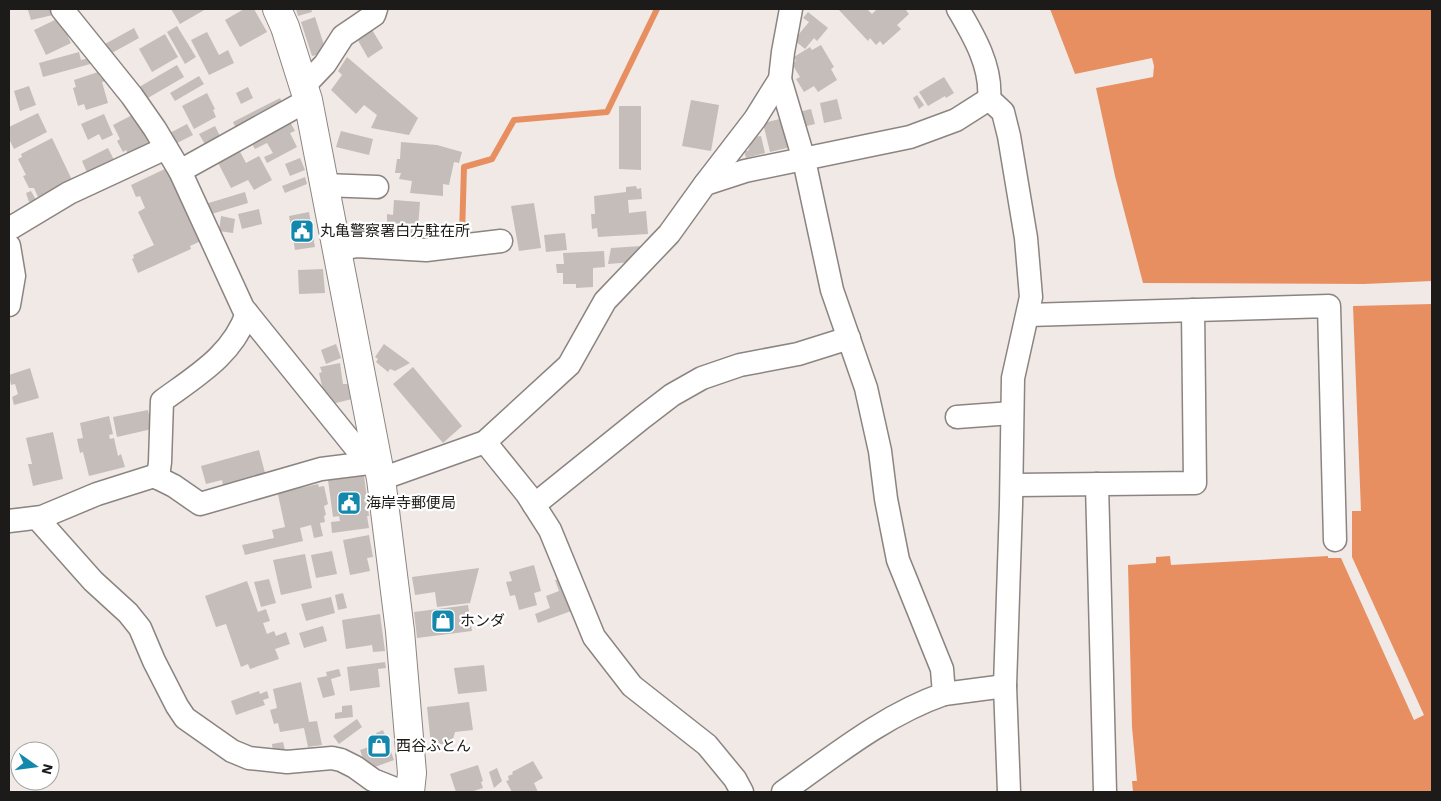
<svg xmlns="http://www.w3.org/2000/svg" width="1441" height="801" font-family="'Work Sans','Noto Sans JP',sans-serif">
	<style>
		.water { fill: #e88f62 }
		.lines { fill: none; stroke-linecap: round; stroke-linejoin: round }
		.stream { stroke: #e88f62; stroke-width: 6 }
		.building { fill: #c4bdba }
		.minor-casing { stroke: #8b8481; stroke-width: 25 }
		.tertiary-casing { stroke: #8b8481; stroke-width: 30 }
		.minor { stroke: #fff; stroke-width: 22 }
		.tertiary { stroke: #fff; stroke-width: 28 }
		.labels { text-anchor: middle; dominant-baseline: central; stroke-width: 4.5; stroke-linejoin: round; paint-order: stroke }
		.poi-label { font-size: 15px; fill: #1d1b19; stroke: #fff; text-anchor: start }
	</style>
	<rect width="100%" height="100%" fill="#f1e9e6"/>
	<g class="water">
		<polygon points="1050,9 1432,9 1432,281 1364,284 1143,283 1115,176 1096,88 1153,77 1154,66 1152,58 1075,74"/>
		<polygon points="1432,304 1432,792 1133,792 1132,781 1137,781 1132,727 1128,565 1156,563 1156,557 1170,556 1171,565 1328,556 1328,558 1341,558 1414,720 1424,715 1352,557 1352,511 1361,511 1353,306"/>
	</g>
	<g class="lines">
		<polyline class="stream" points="462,235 464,167 492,159 514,120 607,112 657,9"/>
	</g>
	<g class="building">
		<polygon points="35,9 51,9 53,15 31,20 28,10"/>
		<polygon points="171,9 206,9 180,24"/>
		<polygon points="244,9 254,9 267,32 240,47 225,20"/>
		<polygon points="296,9 311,9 312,12 298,16"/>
		<polygon points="841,9 867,9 872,14 877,9 905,9 909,14 897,25 901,29 883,45 880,41 876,45 870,38 868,41 839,10"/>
		<polygon points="808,12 828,28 817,41 814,38 805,49 794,40 809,22 803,18"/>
		<polygon points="315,17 325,48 321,54 312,56 301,22"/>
		<polygon points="59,18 71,43 46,55 34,30"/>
		<polygon points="177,26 196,57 185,64 167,32"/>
		<polygon points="134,28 139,38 110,54 105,44"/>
		<polygon points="371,28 383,48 368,58 356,37"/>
		<polygon points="207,32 219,55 228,50 234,63 209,75 191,40"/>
		<polygon points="165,34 178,57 152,72 139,49"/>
		<polygon points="821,45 834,67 831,69 837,80 818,92 814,86 804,92 796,79 800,77 792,64 796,61 794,57 810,47 812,50"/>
		<polygon points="79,52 81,60 93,57 94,63 43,77 39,63"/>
		<polygon points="347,57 418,118 409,135 371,128 377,115 364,105 356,114 331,90 342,75 338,71"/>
		<polygon points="177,65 184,77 141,102 134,90"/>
		<polygon points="98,72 101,78 110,74 122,93 117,97 106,81 102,82 108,103 86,110 84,104 78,106 73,88 76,87 74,80"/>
		<polygon points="199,76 204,84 175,101 170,93"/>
		<polygon points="944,77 954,93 946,98 945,96 928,106 919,92"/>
		<polygon points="29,86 36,105 20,111 14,91"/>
		<polygon points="248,87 253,98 241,104 236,93"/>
		<polygon points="207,93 215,109 213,110 216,117 194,129 182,106"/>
		<polygon points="917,95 924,105 919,109 913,98"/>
		<polygon points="280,98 285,108 238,133 233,122"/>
		<polygon points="837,99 842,119 824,123 820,103"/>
		<polygon points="691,100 719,105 711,151 682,146"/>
		<polygon points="619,106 641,106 641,170 619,169"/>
		<polygon points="811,109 815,124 803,127 799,112"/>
		<polygon points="138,112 154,146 130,158 126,150 123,152 117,141 120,139 113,125"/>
		<polygon points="38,113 47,132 14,149 9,139 9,127"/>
		<polygon points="104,114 113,135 102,140 99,134 88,140 81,124"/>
		<polygon points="288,118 295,131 290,133 297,147 267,163 264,157 273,153 267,143 255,149 249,139"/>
		<polygon points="784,118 791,147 770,152 763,123"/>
		<polygon points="187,124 193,135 169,147 164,136"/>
		<polygon points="215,126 221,138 206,146 199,134"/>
		<polygon points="341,131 373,139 369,155 336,147"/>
		<polygon points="761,136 765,153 746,158 744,151 748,151 753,137"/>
		<polygon points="52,138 72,180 38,197 34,188 29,188 23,176 26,175 18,159 22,157 21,154"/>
		<polygon points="401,142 437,145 462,152 459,163 454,162 449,185 443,184 443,196 410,193 412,181 399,179 401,173 395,173 397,159 400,159"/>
		<polygon points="237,146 246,163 259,156 272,180 254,190 248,180 231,188 215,157"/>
		<polygon points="108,148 116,164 89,177 82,161"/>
		<polygon points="300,158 305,170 290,176 285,164"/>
		<polygon points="169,167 201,241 190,246 191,249 138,273 132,259 134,258 133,255 154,245 138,212 145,208 140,196 136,197 131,185"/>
		<polygon points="305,177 307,184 285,193 282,186"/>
		<polygon points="636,186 637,189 641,188 642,199 628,200 629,213 646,211 648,234 598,237 597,228 592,229 591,214 595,214 594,196 626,192 626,187"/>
		<polygon points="31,191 36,200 29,202 26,193"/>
		<polygon points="245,192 248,203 205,216 202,205"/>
		<polygon points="394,200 420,202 417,239 393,237 394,222 387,222 387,214 393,215"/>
		<polygon points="534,203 541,248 519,251 511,206"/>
		<polygon points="259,209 262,224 242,229 238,214"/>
		<polygon points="309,212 315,247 295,250 289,216"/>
		<polygon points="221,216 235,219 233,233 219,231"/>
		<polygon points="359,227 379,228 379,240 358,238"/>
		<polygon points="565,233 567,250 546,252 544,235"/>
		<polygon points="642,246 633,262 608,264 611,248"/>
		<polygon points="604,251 605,267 593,268 593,287 576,288 576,284 563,284 563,273 557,273 556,264 564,264 563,253"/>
		<polygon points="323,269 325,293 299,294 298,270"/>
		<polygon points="336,344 341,358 326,364 321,350"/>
		<polygon points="384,344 410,363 395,371 390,369 388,372 376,362 378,359 375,357"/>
		<polygon points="340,363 343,384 348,384 352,399 328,405 316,387 322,386 319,373 322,372 320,367"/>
		<polygon points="413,367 462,426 443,443 393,384"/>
		<polygon points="30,368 39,398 14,405 12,397 18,394 15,384 11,385 9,375"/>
		<polygon points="148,410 152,429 117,437 113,417"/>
		<polygon points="109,416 113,434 109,435 110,439 114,438 118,456 121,454 125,467 89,476 83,452 80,453 77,439 83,438 80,423"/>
		<polygon points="53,432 63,479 33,486 28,464 32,464 26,438"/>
		<polygon points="259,450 265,473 223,485 222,480 206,484 201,466"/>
		<polygon points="333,475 364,475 369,516 367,516 369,528 332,533 331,522 340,521 339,516 333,517 328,480 334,479"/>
		<polygon points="318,484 319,487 324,486 328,504 324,506 326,515 324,516 325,522 320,523 323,536 314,538 311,525 300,528 303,541 245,555 242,545 274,538 272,530 285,527 277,490 291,487 291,490"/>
		<polygon points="369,535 373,557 367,558 370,571 350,575 343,540"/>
		<polygon points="332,551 337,574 316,578 311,555"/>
		<polygon points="305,554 312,588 281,595 273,560"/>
		<polygon points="534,565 541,591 534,593 537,605 519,610 515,595 510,596 506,582 512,581 509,572"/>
		<polygon points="479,568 470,603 437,607 435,592 415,595 412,577"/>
		<polygon points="560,574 574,610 538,623 535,614 550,608 546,596 559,591 555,580 557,580 556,576"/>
		<polygon points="269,579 276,603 261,607 254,582"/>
		<polygon points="247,581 258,612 266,609 270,621 263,623 267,634 274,631 276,636 286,632 290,644 275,649 279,659 250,669 248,664 241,667 226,624 216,627 205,596"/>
		<polygon points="343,593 347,608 338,610 335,595"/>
		<polygon points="331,597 335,613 306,621 301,604"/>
		<polygon points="468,605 472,631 417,638 414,612"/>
		<polygon points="380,614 385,651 373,652 372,645 346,649 342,620"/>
		<polygon points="323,626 327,641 304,648 299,633"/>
		<polygon points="385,662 386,668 378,669 380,687 350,691 347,667"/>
		<polygon points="484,665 487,691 458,694 454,668"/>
		<polygon points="339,669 341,676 331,679 335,695 323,698 317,678 327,676 326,672"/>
		<polygon points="301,682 309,722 317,721 322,745 308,747 304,728 280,732 278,723 274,724 270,710 277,708 273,689"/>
		<polygon points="259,691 260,694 267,691 269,698 263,700 265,705 236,715 231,701"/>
		<polygon points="469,702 473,730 455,732 452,743 431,745 427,707"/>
		<polygon points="352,705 353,717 335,719 335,713 342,712 342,706"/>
		<polygon points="357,719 362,727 339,744 333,736"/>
		<polygon points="383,730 394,760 367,770 360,750 380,743 376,733"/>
		<polygon points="283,742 285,750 273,752 272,744"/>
		<polygon points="533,761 543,778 534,783 538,792 512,792 506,781 509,780 508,776 513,774 512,772"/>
		<polygon points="478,765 483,781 481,782 483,788 474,791 473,792 456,792 450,774"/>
		<polygon points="497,768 502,781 494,788 489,772"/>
	</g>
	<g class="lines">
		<g class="minor-casing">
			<g id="minor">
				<polyline points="62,9 132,96 155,129 180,171 243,308 360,453 377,462"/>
				<path d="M 958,9 C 974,36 992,67 989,99"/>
				<path d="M 780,79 L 804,160 L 832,290 L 866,388 L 880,451 L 886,499 L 898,560 L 942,669 L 944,694 C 884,715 834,756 783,792"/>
				<polyline points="304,86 325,64 343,36 374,15 376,9"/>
				<polyline points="180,171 308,100"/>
				<polyline points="705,184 755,119 780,79 783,52 791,9"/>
				<polyline points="324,185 377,187"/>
				<polyline points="9,229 69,193 166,148"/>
				<polyline points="9,246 14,276 9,305"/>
				<polyline points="336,250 357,246 426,250 501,241"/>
				<polyline points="1028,315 1329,306 1335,540"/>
				<polyline points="957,417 1012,413"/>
				<polyline points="485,442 527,494 550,530 594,637 632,686 707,745 735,779 742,792"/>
				<path d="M 158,478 L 160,462 L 162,401 C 196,376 233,355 247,313"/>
				<polyline points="381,479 485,442 569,365 605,301 669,234 705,184 745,171 910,137 956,120 989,99 1003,112 1009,136 1026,238 1031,297 1013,378 1011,505 1005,686 1009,792"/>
				<polyline points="1097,484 1105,792"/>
				<polyline points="1012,485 1195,483 1193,310"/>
				<polyline points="534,505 642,418 672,395 702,378 740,365 798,354 849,338"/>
				<polyline points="37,518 93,581 128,613 140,628 154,661 177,706 185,718 232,751 249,758 287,762 332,758 341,760 355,767 373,780 403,792"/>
				<polyline points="9,521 42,517 97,494 154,476 174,486 200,504 321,469 377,462"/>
				<polyline points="944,694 1005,686"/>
			</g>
		</g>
		<g class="tertiary-casing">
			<polyline id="tertiary" points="277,9 285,27 308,100 381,479 400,631 412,773 410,792"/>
		</g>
		<use href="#minor" class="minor"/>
		<use href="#tertiary" class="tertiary"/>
	</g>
	<defs>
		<g id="civic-square" transform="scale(1.25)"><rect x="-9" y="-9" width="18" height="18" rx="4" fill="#1387ac" stroke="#fff"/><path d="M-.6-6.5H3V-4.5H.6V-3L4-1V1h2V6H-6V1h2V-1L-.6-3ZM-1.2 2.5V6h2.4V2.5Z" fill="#fff"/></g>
		<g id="shop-square" transform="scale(1.25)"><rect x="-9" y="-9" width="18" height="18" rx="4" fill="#1387ac" stroke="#fff"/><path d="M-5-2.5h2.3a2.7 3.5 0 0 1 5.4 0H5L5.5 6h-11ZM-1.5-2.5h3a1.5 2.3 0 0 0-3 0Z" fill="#fff"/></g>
	</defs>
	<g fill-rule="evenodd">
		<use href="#civic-square" x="302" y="231"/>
		<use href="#civic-square" x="349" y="503"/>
		<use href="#shop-square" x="443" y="621"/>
		<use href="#shop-square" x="379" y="746"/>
	</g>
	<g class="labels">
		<g class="poi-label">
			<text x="320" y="231">丸亀警察署白方駐在所</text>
			<text x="366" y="503">海岸寺郵便局</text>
			<text x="460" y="621">ホンダ</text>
			<text x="396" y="746">西谷ふとん</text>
		</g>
	</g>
	<rect width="1441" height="801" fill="none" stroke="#1d1b19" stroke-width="20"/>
	<g transform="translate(35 766) rotate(104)"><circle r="24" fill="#ffffff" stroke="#a5a4a3"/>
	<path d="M0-4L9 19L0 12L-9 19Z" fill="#1387ac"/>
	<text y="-8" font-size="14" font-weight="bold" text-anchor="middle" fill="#1d1b19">N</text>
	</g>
</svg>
